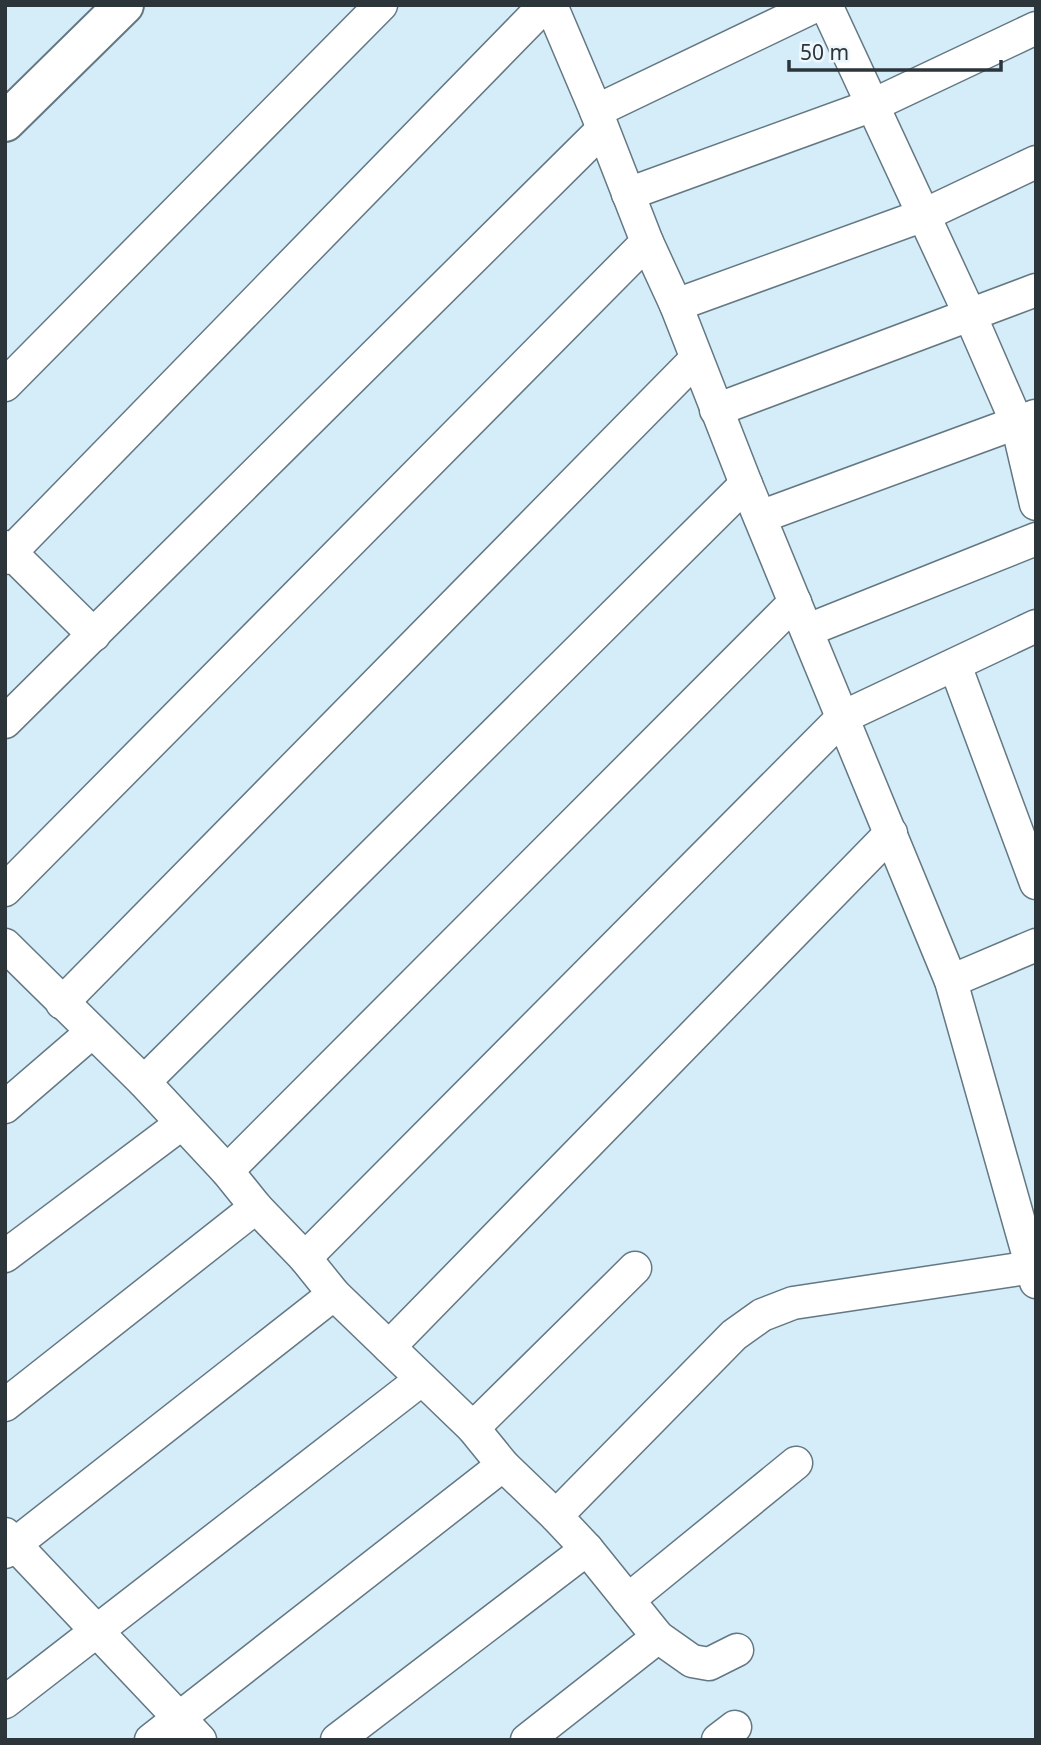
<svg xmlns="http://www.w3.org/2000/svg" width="1041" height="1745" font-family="'Noto Sans',sans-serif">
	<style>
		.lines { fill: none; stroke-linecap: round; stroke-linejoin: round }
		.street-casing { stroke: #637883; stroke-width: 35 }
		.secondary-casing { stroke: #637883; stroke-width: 42 }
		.street { stroke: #fff; stroke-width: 32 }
		.secondary { stroke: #fff; stroke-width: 38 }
	</style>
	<rect width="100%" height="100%" fill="#d5ecf9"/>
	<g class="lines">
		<g class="street-casing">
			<g id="street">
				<polyline points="551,5 596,111 647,242 676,305 746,484 951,981 1036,1282"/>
				<polyline points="826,5 970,315 1017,423 1036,504"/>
				<polyline points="596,111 817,5"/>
				<polyline points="628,194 873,105 1036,28"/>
				<polyline points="676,305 924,215 1036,162"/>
				<polyline points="5,385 381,5"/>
				<polyline points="716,410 1036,290"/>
				<polyline points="760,517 1035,416"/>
				<polyline points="5,547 94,635"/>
				<polyline points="5,558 545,5"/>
				<polyline points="808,630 1036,539"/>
				<polyline points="955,665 1036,883"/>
				<polyline points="5,722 602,130"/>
				<polyline points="5,890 647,242"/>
				<polyline points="5,945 144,1082 227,1171 256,1207 305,1258 334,1294 473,1428 503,1465 556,1516 587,1549 658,1637 692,1661 709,1664 737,1650"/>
				<polyline points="951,981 1036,945"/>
				<polyline points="62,1003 696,359"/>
				<polyline points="144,1082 746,484"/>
				<polyline points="5,1107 92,1032"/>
				<polyline points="227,1171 795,602"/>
				<polyline points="5,1256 181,1124"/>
				<polyline points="305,1258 843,717 1036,626"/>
				<polyline points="389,1347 891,833"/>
				<polyline points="5,1405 256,1207"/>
				<polyline points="473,1428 635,1268"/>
				<polyline points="556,1516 734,1335 762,1315 793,1303 1033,1267"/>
				<polyline points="5,1534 200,1740"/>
				<polyline points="5,1552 334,1294"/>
				<polyline points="628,1600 796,1463"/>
				<polyline points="5,1702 422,1379"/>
				<polyline points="151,1740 503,1465"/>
				<polyline points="337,1740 587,1549"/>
				<polyline points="527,1740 658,1637"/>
				<polyline points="718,1740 735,1727"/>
			</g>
		</g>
		<g class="secondary-casing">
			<polyline id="secondary" points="5,122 124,5"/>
		</g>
		<use href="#street" class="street"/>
		<use href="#secondary" class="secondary"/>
	</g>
	<rect width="1041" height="1745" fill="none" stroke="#2c353a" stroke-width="14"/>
	<path d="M789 60v10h212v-10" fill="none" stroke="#2c353a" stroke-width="3.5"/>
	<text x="800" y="60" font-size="21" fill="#2c353a" stroke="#eef7fc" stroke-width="5" paint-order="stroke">50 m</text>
</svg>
